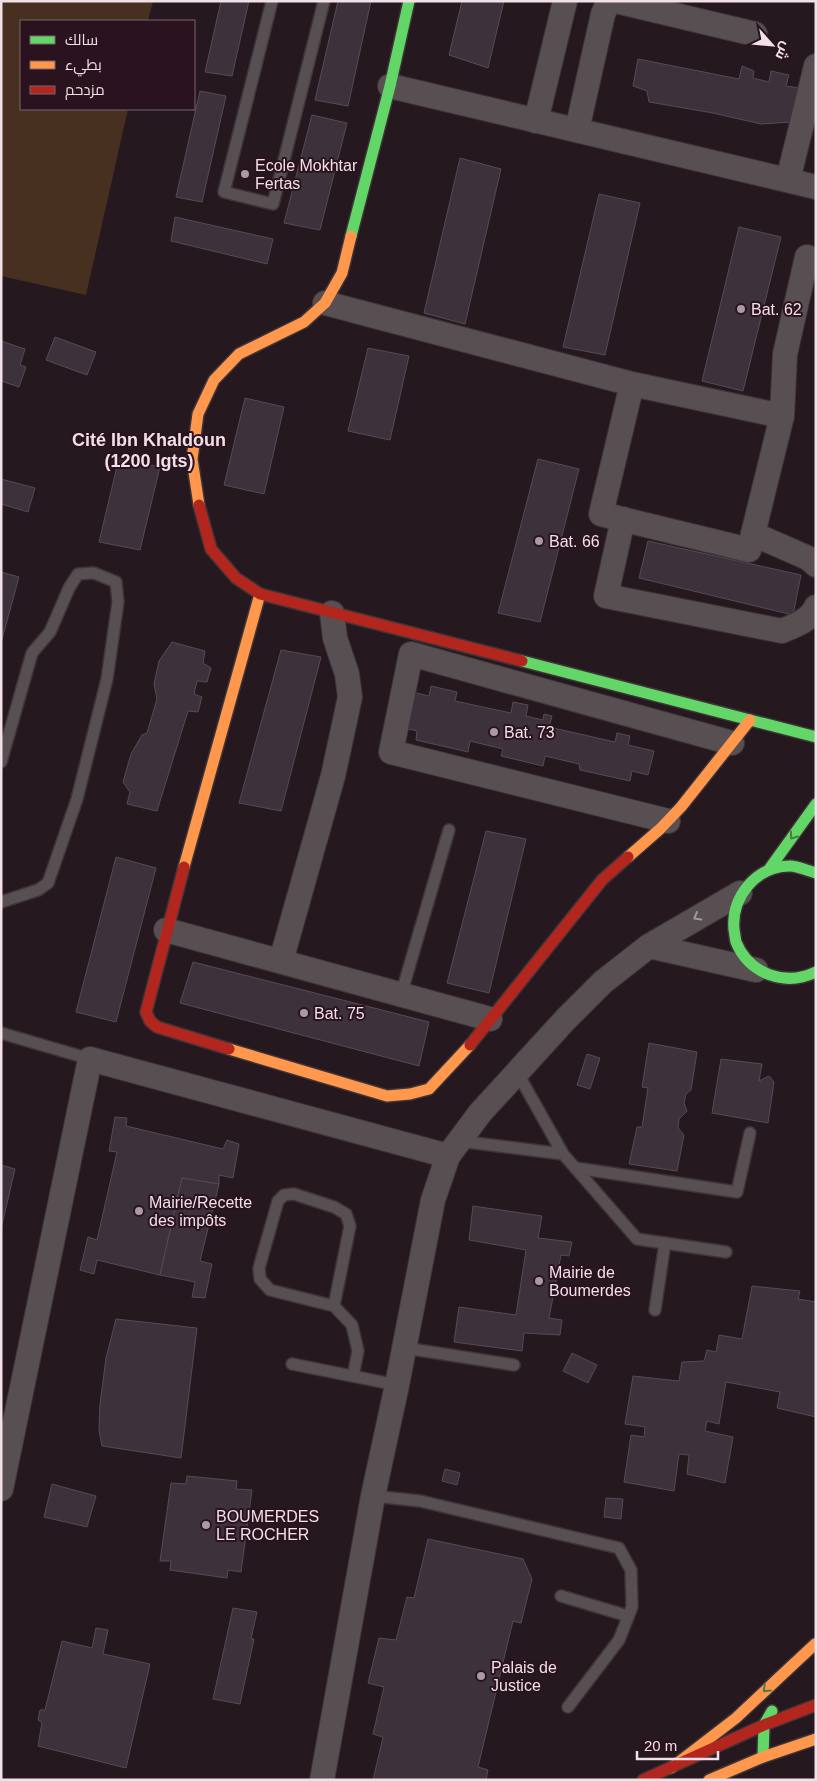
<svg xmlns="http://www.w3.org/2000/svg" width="817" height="1781" font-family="Helvetica,Cairo,sans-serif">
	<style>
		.green { fill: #473020 }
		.building { fill: #3d323b; stroke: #554c53 }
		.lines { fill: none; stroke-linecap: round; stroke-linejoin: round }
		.lane-casing { stroke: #3e3438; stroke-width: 14 }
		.street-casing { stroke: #3e3438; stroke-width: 26 }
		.fast-casing { stroke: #3e3438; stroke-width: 14 }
		.slow-casing { stroke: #3e3438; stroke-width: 14 }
		.jam-casing { stroke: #3e3438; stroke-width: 14 }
		.lane { stroke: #584f53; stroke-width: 11 }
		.street { stroke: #584f53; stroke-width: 24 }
		.fast { stroke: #63d668; stroke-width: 11 }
		.slow { stroke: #ff974d; stroke-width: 11 }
		.jam { stroke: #b3261e; stroke-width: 11 }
		.oneway { stroke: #497e47 }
		.oneway2 { stroke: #a4989d }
		.poi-dot { fill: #aa9aa1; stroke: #2a131e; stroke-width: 2 }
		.labels { text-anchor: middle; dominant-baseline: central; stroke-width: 4; stroke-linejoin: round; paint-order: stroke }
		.poi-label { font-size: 16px; fill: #f1e0e7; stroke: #2a131e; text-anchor: start }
		.neighbourhood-label { font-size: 18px; font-weight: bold; fill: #f1e0e7; stroke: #2a131e }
	</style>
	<rect width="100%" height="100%" fill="#25181e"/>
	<polygon class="green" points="1,1 153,1 148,21 21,21 21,109 128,109 86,295 1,276"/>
	<g class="building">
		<polygon points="221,1 249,1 232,76 205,72"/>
		<polygon points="338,1 371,1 348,106 315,100"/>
		<polygon points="462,1 504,1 488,68 449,55"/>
		<polygon points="638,59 739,79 742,66 754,71 753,78 769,82 771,71 789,75 786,86 799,88 791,122 761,124 713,113 649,102 647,91 633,86"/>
		<polygon points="200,91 226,96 202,202 176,197"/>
		<polygon points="312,115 347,123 320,230 284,223"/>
		<polygon points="460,158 501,169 465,324 424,313"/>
		<polygon points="599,194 640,203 605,355 563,347"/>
		<polygon points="175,217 273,239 267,264 171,241"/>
		<polygon points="739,227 781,237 743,391 702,381"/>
		<polygon points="55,337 96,352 87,375 46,360"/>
		<polygon points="1,341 25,349 20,365 26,367 19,387 1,381"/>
		<polygon points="368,348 409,356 390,440 348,431"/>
		<polygon points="245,398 284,407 264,494 224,485"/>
		<polygon points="119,458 160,467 140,550 99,542"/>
		<polygon points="538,459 579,469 540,622 498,613"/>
		<polygon points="1,479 35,488 28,512 1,504"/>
		<polygon points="648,541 801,575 793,615 639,578"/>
		<polygon points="1,572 19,577 1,643"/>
		<polygon points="172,642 205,651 203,663 211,668 207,682 197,681 194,694 202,697 198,712 188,711 157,811 127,804 130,792 123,782 131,754 142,735 147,733 157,699 154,684 159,661"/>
		<polygon points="281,650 321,657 281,811 239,803"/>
		<polygon points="431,686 457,692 455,701 511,713 513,702 528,705 526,716 543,720 544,714 552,716 549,727 615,742 617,733 630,736 628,745 654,751 648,775 632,771 630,781 580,770 579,764 545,756 543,766 501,756 503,749 470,741 468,752 416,740 417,731 404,728 412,692 429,696"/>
		<polygon points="486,831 526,839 489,993 447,983"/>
		<polygon points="116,857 156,868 116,1022 76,1012"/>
		<polygon points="193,962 429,1022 419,1066 180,1003"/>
		<polygon points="649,1043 697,1052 691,1090 686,1094 684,1103 687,1111 679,1119 678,1128 684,1135 677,1171 629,1164 637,1127 642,1127 648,1088 642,1087"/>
		<polygon points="587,1054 600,1058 590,1089 577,1085"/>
		<polygon points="721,1059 762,1064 759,1081 769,1076 774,1082 768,1123 712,1113"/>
		<polygon points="115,1117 127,1118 126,1126 223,1149 227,1140 239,1144 233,1178 219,1175 219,1184 182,1178 160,1275 97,1260 94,1274 80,1270 88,1237 97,1240 117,1152 109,1151"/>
		<polygon points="1,1165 15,1169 1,1229"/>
		<polygon points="182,1178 219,1184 200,1261 212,1264 205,1298 192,1297 195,1282 160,1275"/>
		<polygon points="473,1206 542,1216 538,1238 572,1242 569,1256 561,1255 549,1318 562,1320 560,1335 524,1333 522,1351 454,1342 459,1307 516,1315 526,1250 469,1240"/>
		<polygon points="752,1286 800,1291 798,1299 816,1302 816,1417 777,1408 780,1392 726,1382 719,1424 707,1421 705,1431 733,1437 725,1483 687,1474 689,1455 679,1454 674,1491 624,1482 631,1435 644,1437 645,1427 625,1424 633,1376 679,1381 682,1362 704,1361 707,1350 716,1352 719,1335 742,1339"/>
		<polygon points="116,1319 197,1328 181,1458 102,1446 99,1430 100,1404 106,1358"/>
		<polygon points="572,1353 597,1365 588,1383 563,1371"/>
		<polygon points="445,1469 460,1473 457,1485 442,1481"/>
		<polygon points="187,1476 237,1481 236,1489 252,1490 241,1572 228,1570 227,1578 170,1570 171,1561 160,1561 171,1483 186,1484"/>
		<polygon points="52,1484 96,1496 87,1527 44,1517"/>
		<polygon points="606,1498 623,1499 621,1519 604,1517"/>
		<polygon points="428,1539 523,1559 532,1579 521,1623 513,1621 478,1767 488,1770 486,1780 373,1780 383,1737 373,1734 384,1687 368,1683 379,1638 396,1640 407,1597 414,1598"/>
		<polygon points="233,1608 257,1612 251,1639 254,1639 240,1704 213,1699"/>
		<polygon points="96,1628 108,1630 103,1654 150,1664 126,1768 38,1746 42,1722 38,1720 40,1710 45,1710 62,1641 92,1648"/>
	</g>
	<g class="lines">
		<g class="lane-casing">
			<g id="lane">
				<polyline points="272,1 224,192 273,204 324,1"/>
				<polyline points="1,762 32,653 50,632 69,588 78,574 94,573 116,582 118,602 107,679 77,799 48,883 38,890 1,902"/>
				<polyline points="401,995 449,830"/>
				<polyline points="1,1033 90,1059"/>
				<polyline points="517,1072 563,1154"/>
				<polyline points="459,1141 563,1154 637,1239 726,1252"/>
				<polyline points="576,1168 737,1192 750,1133"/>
				<polyline points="334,1306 270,1290 260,1279 259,1268 278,1201 284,1195 294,1194 334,1207 346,1214 350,1226 334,1306 352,1325 358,1351 353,1376"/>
				<polyline points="655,1310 665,1243"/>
				<polyline points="405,1348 514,1365"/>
				<polyline points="292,1364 397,1385"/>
				<polyline points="373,1496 420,1501 619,1548 631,1570 632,1607 619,1640 568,1707"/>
				<polyline points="561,1596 628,1616"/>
			</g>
		</g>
		<g class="street-casing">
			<g id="street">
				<polyline points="616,1 755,34"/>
				<polyline points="390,86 816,187"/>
				<polyline points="536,121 565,1"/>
				<polyline points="577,130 603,14 608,3 615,1"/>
				<polyline points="788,180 816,66"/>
				<polyline points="325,303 632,384 782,416 749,550 601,514 632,384"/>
				<polyline points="782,416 785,354 807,257"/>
				<path d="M 623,519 L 606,596 L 782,631 C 794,626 811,620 816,607"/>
				<polyline points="753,534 808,558 816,565"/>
				<polyline points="668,821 391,752 411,654 732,743"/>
				<polyline points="740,893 649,946 756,970"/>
				<polyline points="166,930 490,1019"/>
				<polyline points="281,961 333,776 350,697 347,674 335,638 332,613"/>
				<polyline points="1,1489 90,1059 448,1156"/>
				<polyline points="322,1780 373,1496 397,1385 433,1200 448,1156 480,1113 565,1020 603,982 649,946"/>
			</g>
		</g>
		<g class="fast-casing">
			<g id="fast">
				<polyline points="351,236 390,86 409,1"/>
				<polyline points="522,661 816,737"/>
				<polyline points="770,868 816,804"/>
				<path d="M 816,873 C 808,871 798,866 790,866 C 755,866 731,898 734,930 C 735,934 735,938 736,942 C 749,974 785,987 816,972"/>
				<polyline points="763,1757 764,1725 772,1711"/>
			</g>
		</g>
		<g class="slow-casing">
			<g id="slow">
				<polyline points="199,505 192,459 198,414 214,380 239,354 304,322 325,303 342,273 351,236"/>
				<polyline points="628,857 660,829 681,807 750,720"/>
				<polyline points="184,867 260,594"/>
				<polyline points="229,1049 387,1096 410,1094 429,1089 470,1045"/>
				<polyline points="671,1768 736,1718 815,1644"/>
				<polyline points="709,1780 763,1757 816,1739"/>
			</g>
		</g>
		<g class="jam-casing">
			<g id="jam">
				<polyline points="199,505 211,549 236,578 260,594 522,661"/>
				<polyline points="184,867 146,1012 150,1021 157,1027 229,1049"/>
				<polyline points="470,1045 602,880 628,857"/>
				<polyline points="643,1780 764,1725 816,1705"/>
			</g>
		</g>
		<use href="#lane" class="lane"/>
		<use href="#street" class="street"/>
		<use href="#fast" class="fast"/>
		<use href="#slow" class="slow"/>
		<use href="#jam" class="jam"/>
	</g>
	<defs><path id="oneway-chevron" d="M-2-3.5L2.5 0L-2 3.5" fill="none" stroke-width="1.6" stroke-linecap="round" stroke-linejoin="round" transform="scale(1.25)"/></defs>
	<g class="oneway">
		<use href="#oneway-chevron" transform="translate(793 836) rotate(126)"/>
		<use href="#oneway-chevron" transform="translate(766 1689) rotate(136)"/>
	</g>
	<use class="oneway2" href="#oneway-chevron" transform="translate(697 917) rotate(150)"/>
	<g class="poi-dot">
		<circle cx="245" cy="174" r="5"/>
		<circle cx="741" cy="309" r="5"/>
		<circle cx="539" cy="541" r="5"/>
		<circle cx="494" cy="732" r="5"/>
		<circle cx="304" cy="1013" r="5"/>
		<circle cx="139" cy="1211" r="5"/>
		<circle cx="539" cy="1281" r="5"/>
		<circle cx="206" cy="1525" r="5"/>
		<circle cx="481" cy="1676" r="5"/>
	</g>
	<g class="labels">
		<g class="poi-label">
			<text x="255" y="165">Ecole Mokhtar<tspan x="255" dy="18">Fertas</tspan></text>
			<text x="751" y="309">Bat. 62</text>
			<text x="549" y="541">Bat. 66</text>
			<text x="504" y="732">Bat. 73</text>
			<text x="314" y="1013">Bat. 75</text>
			<text x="149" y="1202">Mairie/Recette<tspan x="149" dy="18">des impôts</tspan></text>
			<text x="549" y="1272">Mairie de<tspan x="549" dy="18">Boumerdes</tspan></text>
			<text x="216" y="1516">BOUMERDES<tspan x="216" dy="18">LE ROCHER</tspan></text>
			<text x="491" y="1667">Palais de<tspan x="491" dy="18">Justice</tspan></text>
		</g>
		<g class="neighbourhood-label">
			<text x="149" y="440">Cité Ibn Khaldoun<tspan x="149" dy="21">(1200 lgts)</tspan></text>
		</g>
	</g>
	<rect width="817" height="1781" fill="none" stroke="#f1e0e7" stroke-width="5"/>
	<rect x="20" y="20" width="175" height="90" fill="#2a131e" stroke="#7a656e"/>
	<rect x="30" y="36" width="25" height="8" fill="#63d668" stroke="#7a656e"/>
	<text x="65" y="45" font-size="15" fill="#f1e0e7">سالك</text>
	<rect x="30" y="61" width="25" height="8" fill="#ff974d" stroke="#7a656e"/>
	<text x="65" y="70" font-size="15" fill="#f1e0e7">بطيء</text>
	<rect x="30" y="86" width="25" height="8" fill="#b3261e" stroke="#7a656e"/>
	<text x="65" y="95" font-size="15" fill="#f1e0e7">مزدحم</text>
	<g transform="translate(772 45) rotate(117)" stroke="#2a131e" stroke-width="4" paint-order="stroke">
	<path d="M0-4L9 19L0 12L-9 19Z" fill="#f1e0e7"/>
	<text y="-8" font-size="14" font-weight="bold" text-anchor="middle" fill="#f1e0e7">ش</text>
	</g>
	<path d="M637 1751v8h81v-8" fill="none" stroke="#f1e0e7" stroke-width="2.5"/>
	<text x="644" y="1751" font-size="15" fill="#f1e0e7" stroke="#2a131e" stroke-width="4" paint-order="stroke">20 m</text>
</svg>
